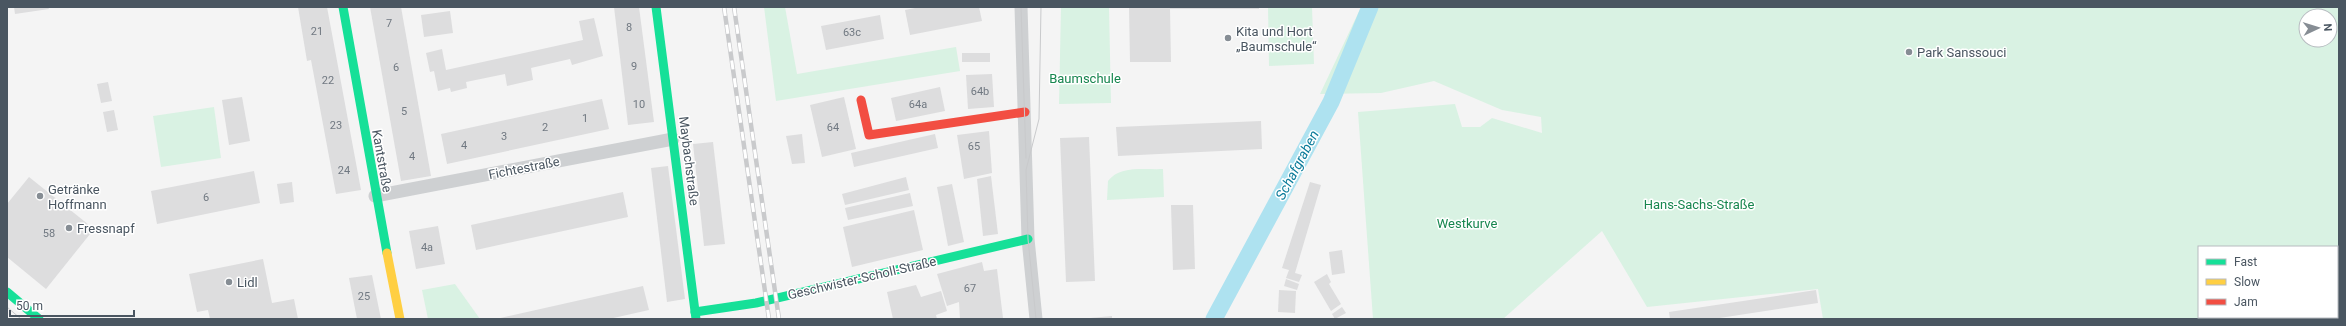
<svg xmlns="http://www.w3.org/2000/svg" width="2346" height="326" font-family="Roboto,sans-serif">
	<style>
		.green { fill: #d9f2e3; fill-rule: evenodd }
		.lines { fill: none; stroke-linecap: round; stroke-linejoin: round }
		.canal { stroke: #aee2f0; stroke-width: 17 }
		.building { fill: #ddddde }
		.street { stroke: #ced0d2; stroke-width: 13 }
		.fast { stroke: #16e098; stroke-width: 9 }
		.slow { stroke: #ffcf43; stroke-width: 9 }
		.jam { stroke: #f24e42; stroke-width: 9 }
		.tram { stroke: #c9cacc; stroke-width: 1 }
		.rail-casing { stroke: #c9cacc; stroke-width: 4.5 }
		.rail { stroke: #fff; stroke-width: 3; stroke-dasharray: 9; stroke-linecap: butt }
		.poi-dot { fill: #868d94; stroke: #fff; stroke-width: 1.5 }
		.labels { text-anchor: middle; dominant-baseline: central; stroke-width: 3; stroke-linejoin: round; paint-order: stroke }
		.number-label { font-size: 11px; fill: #707881 }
		.poi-label { font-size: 13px; fill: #4a5661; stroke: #fff; text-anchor: start }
		.park-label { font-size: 13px; fill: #17864f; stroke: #fff }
		.street-label { font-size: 13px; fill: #4a5661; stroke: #fff }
		.water-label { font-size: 14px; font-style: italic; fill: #0c7c9b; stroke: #fff }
	</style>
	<rect width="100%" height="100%" fill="#f4f4f4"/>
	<g class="green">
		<polygon points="764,7 785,7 797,74 956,47 960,71 776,101"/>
		<polygon points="1061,7 1109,7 1111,103 1059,104"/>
		<polygon points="1268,7 1312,7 1314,64 1269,66"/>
		<path d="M 1361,7 L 2339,7 L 2339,274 L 2337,278 L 2337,247 L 2199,247 L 2199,317 L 2318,317 L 2317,319 L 1823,319 L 1818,289 L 1647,307 L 1602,231 L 1503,319 L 1373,319 L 1358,112 L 1455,104 L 1462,127 L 1480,127 L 1492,118 L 1542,133 L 1541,117 L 1502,110 L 1434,81 L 1381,93 L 1320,94 ZM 2306,16 L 2330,16 L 2330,40 L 2306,40 Z"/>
		<polygon points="214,107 221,158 161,167 153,116"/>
		<path d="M 1163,169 L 1164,197 L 1107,200 L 1108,181 C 1120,165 1145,170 1163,169 Z"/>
		<polygon points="455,284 480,319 428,319 422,290"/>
	</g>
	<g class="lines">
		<polyline class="canal" points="1214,319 1331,102 1370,7"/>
	</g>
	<g class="building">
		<polygon points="14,7 48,7 49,9 15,14"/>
		<polygon points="298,7 327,7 361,190 336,194 311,60 307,61"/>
		<polygon points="370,7 401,7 431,176 401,181"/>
		<polygon points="614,7 639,7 654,122 628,125"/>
		<polygon points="920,7 979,7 982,21 910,35 905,10"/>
		<polygon points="1129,7 1259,7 1259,9 1170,9 1171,62 1130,62"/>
		<polygon points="450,11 453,33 424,37 421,15"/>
		<polygon points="880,15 884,39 826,50 821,26"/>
		<polygon points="594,18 603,56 572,65 570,59 531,68 533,80 507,86 505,74 466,82 467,88 451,92 450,88 438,91 434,71 430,72 426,53 442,49 446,70 583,40 579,21"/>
		<rect x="962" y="53" width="28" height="9"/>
		<polygon points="992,74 994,107 968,109 966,75"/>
		<polygon points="108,82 112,101 101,103 97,84"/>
		<polygon points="940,87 945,111 896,121 891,98"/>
		<polygon points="242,97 250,141 229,145 222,100"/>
		<polygon points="844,97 856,149 822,157 810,105"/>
		<polygon points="602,99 609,129 447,164 441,134"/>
		<polygon points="114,110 118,130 107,132 103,112"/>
		<polygon points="1261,121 1262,149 1118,156 1116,127"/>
		<polygon points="989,131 992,173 964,179 957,135"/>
		<polygon points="802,134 805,163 792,164 786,136"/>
		<polygon points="935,134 938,148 854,167 851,153"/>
		<polygon points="1089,137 1095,281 1066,282 1060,138"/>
		<polygon points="713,142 725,244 704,246 693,144"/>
		<polygon points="668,166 685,299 667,302 651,168"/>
		<polygon points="254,171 260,203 157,224 151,191"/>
		<polygon points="991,176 998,234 983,236 977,179"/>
		<polygon points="29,177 94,229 46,289 7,257 7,204"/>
		<polygon points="906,177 909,190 845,205 842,194"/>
		<polygon points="292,182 294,202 280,204 277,184"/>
		<polygon points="1310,182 1321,185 1295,273 1302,275 1299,282 1286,278 1289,270 1282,268"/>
		<polygon points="952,184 964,242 948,246 937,187"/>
		<polygon points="623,192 628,217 476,250 471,225"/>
		<polygon points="910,193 913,206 848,220 845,208"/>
		<polygon points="1171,205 1193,205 1195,269 1173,270"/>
		<polygon points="914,210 923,250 852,267 843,227"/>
		<polygon points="438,226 445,264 416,269 409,231"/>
		<polygon points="1342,250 1345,273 1332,275 1329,252"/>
		<polygon points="263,259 272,303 294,299 298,319 210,319 208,310 197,312 189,274"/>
		<polygon points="982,262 984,271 997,269 1003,318 960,319 959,302 947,306 937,274"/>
		<polygon points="1327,274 1331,282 1329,284 1341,304 1331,311 1314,282"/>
		<polygon points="372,275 381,319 357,319 349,278"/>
		<polygon points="1286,279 1299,284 1297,290 1284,286"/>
		<polygon points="916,285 921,297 941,291 947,311 936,315 937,319 893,319 887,292"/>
		<polygon points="643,286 649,310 609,319 496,319"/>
		<polygon points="1279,290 1296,291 1295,313 1278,312"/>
		<polygon points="1816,290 1818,303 1713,319 1670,319 1669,312"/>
		<polygon points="1342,307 1346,313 1335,319 1332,314"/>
		<polygon points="1112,316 1112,319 1090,319 1090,318"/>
	</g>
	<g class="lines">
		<g class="street">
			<polyline points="1021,7 1028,239 1036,319"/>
			<polyline points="375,196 673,139"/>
			<polyline points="2337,297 2339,294"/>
			<polyline points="2326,319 2327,317"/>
		</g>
		<g class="fast">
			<polyline points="343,7 387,253"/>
			<polyline points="656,7 696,319"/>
			<polyline points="7,292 39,319"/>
			<polyline points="695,312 756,303 1028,239"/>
		</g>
		<polyline class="slow" points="387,253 400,319"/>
		<polyline class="jam" points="861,100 869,135 1025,112"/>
		<g class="tram">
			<polyline points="1021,7 1026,158"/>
			<polyline points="7,307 21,319"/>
			<polyline points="1036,319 1028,239 1026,170 1039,119 1041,7"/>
		</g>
		<g class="rail-casing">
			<g id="rail">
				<polyline points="724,7 769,319"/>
				<polyline points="734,7 779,319"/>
			</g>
		</g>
		<use href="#rail" class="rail"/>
	</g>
	<g class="poi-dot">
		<circle cx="1228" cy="38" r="4"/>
		<circle cx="1909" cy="52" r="4"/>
		<circle cx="40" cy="196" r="4"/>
		<circle cx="69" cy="228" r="4"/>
		<circle cx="229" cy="282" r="4"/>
	</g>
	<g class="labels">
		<g class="number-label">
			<text x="389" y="23">7</text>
			<text x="629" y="27">8</text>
			<text x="317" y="31">21</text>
			<text x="852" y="32">63c</text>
			<text x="634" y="66">9</text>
			<text x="396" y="67">6</text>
			<text x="328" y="80">22</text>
			<text x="980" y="91">64b</text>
			<text x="639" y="104">10</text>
			<text x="918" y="104">64a</text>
			<text x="404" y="111">5</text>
			<text x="585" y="118">1</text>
			<text x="336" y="125">23</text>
			<text x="545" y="127">2</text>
			<text x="833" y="127">64</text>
			<text x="504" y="136">3</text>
			<text x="464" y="145">4</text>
			<text x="974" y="146">65</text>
			<text x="412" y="156">4</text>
			<text x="344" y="170">24</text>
			<text x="206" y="197">6</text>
			<text x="49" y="233">58</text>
			<text x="427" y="247">4a</text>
			<text x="970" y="288">67</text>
			<text x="364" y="296">25</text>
		</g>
		<g class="poi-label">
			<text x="1236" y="31">Kita und Hort<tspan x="1236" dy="15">„Baumschule“</tspan></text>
			<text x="1917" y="52">Park Sanssouci</text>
			<text x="48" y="189">Getränke<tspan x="48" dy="15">Hoffmann</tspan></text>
			<text x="77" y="228">Fressnapf</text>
			<text x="237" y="282">Lidl</text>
		</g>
		<g class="park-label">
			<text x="1085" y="78">Baumschule</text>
			<text x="1699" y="204">Hans-Sachs-Straße</text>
			<text x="1467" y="223">Westkurve</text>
		</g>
		<g class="street-label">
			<text transform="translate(382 161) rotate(80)">Kantstraße</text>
			<text transform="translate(689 161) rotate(83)">Maybachstraße</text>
			<text transform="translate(524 168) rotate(-11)">Fichtestraße</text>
			<text transform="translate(862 278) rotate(-13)">Geschwister-Scholl-Straße</text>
		</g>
		<g class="water-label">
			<text transform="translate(1297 165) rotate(-62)">Schafgraben</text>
		</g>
	</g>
	<rect width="2346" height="326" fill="none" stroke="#4a5661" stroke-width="16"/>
	<rect x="2198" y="246" width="140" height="72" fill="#ffffff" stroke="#b7bbc0"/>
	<rect x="2206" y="259" width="20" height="6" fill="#16e098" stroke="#b7bbc0"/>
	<text x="2234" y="266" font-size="12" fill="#4a5661">Fast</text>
	<rect x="2206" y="279" width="20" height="6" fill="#ffcf43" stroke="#b7bbc0"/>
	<text x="2234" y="286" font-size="12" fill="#4a5661">Slow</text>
	<rect x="2206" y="299" width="20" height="6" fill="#f24e42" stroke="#b7bbc0"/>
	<text x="2234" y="306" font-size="12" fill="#4a5661">Jam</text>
	<g transform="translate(2318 28) rotate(86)"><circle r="19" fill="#ffffff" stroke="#b7bbc0"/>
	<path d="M0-3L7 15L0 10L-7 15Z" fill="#868d94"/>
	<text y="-6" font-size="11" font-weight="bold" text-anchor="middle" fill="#4a5661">N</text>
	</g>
	<path d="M10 310v6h124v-6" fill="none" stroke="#4a5661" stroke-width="2"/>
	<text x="16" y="310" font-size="12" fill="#4a5661" stroke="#ffffff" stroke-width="3" paint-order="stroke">50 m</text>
</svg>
